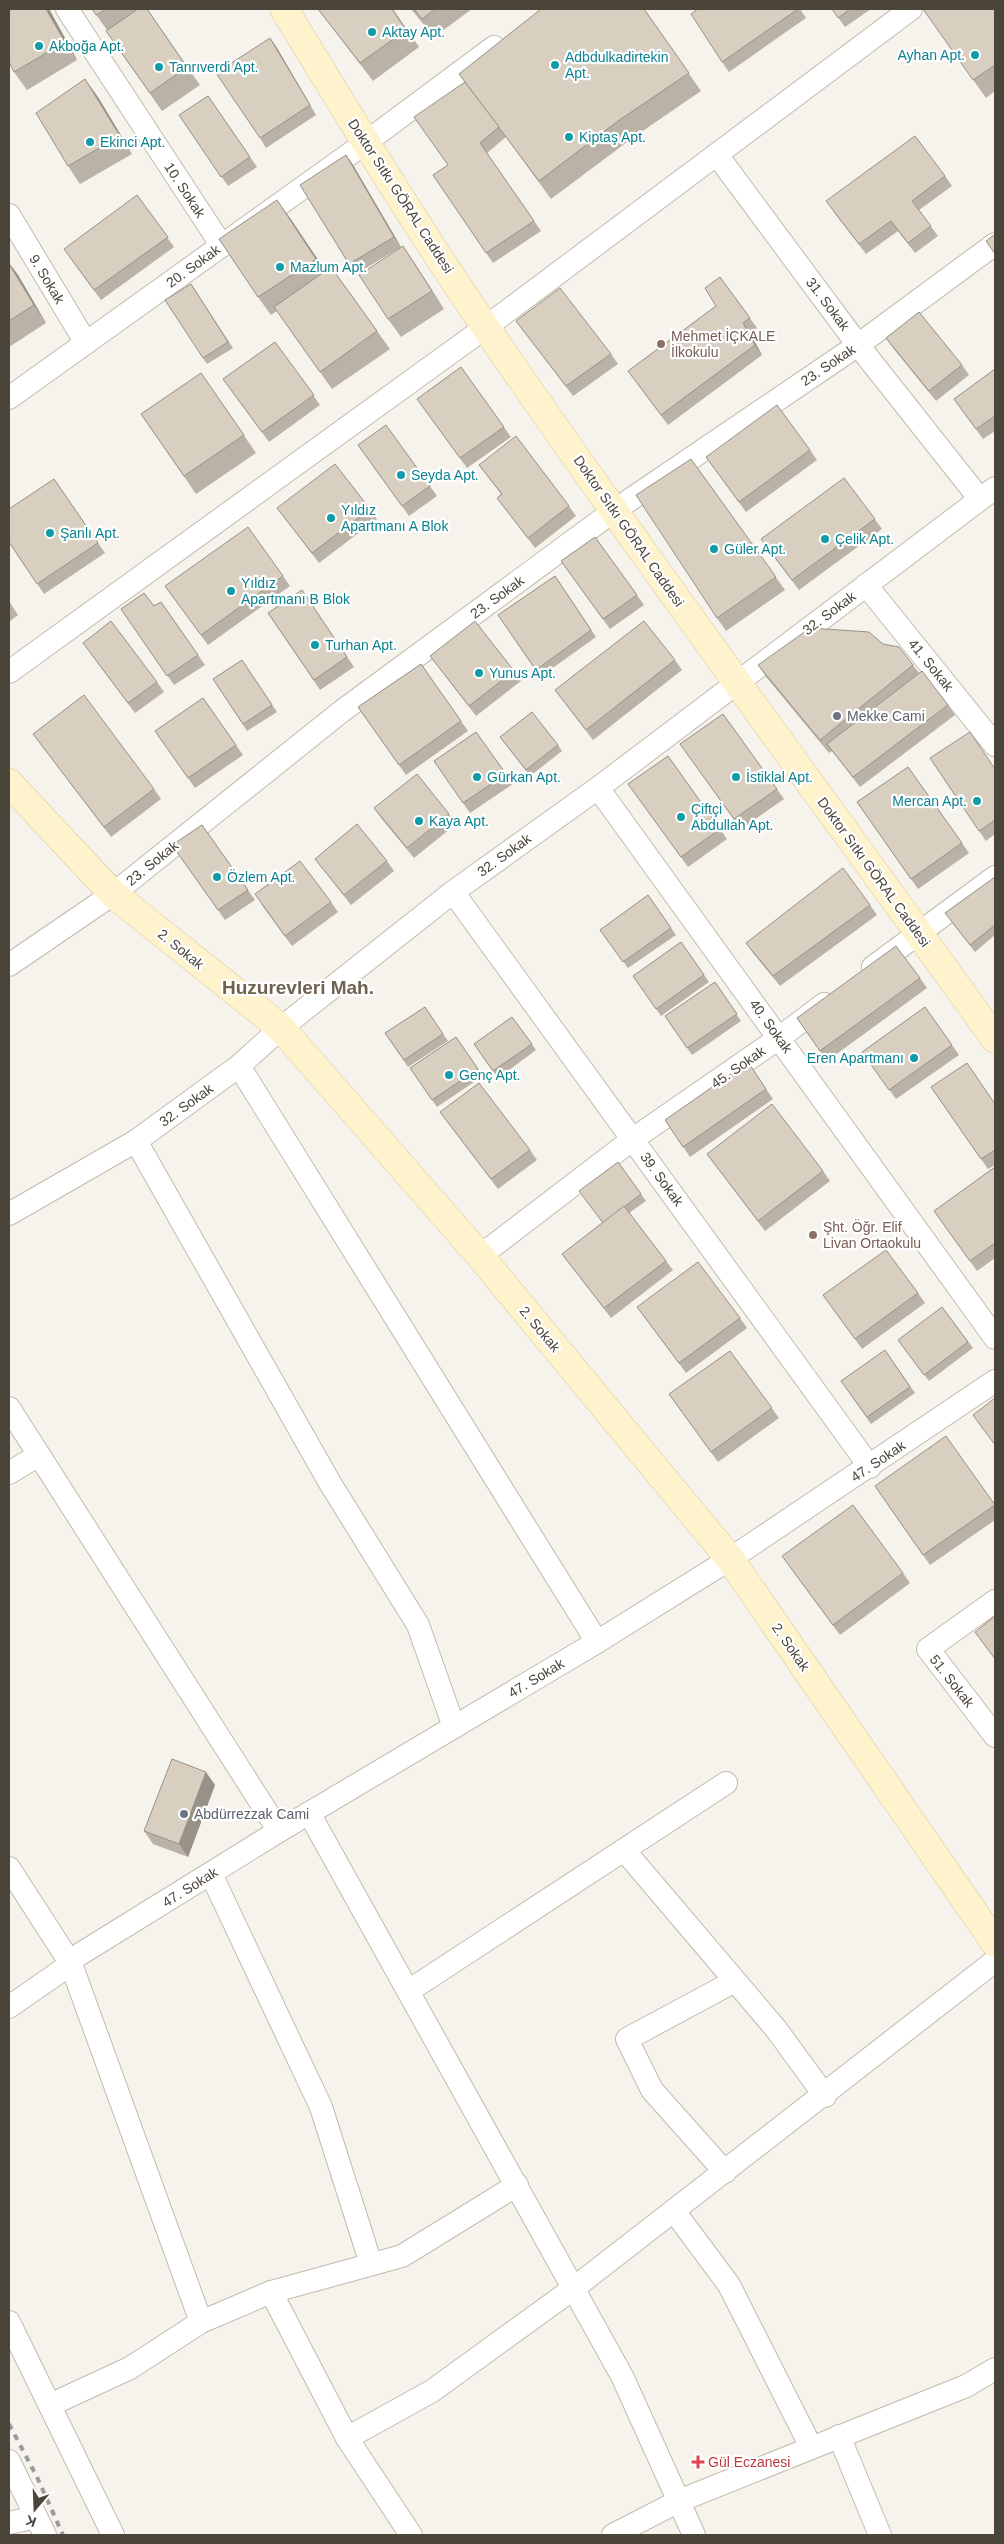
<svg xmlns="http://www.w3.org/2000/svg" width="1004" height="2544" font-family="Arial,sans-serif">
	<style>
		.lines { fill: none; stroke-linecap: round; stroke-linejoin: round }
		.street-casing { stroke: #c2bbae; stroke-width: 24 }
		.secondary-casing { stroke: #d6c79b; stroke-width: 29 }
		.street { stroke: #fff; stroke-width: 22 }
		.secondary { stroke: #fff3cd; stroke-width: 28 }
		.rail { stroke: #9a9a9a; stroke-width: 4; stroke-dasharray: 6 6; stroke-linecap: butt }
		.wall { fill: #bab2a6 }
		.shaded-wall { fill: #979187 }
		.building { fill: #d8cfc1; stroke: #979187 }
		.culture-dot { fill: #0f9aa8; stroke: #fff; stroke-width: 2 }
		.education-dot { fill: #8d6e63; stroke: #fff; stroke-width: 2 }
		.worship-dot { fill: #6b7280; stroke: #fff; stroke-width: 2 }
		.health-dot { fill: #e0444e; stroke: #fff; stroke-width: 2 }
		.labels { text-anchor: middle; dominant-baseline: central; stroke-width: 4.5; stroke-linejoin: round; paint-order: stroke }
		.culture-label { font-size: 14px; fill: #0d838f; stroke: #fff; text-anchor: start }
		.street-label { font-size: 14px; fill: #4b4439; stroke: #fff }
		.education-label { font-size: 14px; fill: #785e54; stroke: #fff; text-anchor: start }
		.worship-label { font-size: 14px; fill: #5b616d; stroke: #fff; text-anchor: start }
		.health-label { font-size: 14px; fill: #be3a42; stroke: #fff; text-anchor: start }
		.district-label { font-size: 19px; font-weight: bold; fill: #6e6250; stroke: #fff }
	</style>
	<rect width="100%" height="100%" fill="#f6f3ec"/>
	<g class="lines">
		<g class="street-casing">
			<g id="street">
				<polyline points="67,9 222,246"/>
				<polyline points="717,155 858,345 979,498"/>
				<polyline points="9,215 86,343"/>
				<polyline points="9,398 365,143 494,47"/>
				<polyline points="866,585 995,745"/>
				<polyline points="9,672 486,327 911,9"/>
				<polyline points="598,788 995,1338"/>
				<polyline points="453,892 870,1467"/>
				<polyline points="9,965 113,894 342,711 615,510 858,345 995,244"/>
				<polyline points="873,967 995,877"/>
				<polyline points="239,1066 597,1642"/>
				<polyline points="136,1141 330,1483 418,1625 454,1727"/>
				<polyline points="9,1214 136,1141 239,1066 281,1028 453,892 598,788 995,488"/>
				<polyline points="480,1256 633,1139 779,1038 824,1004"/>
				<polyline points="9,1408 279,1831"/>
				<polyline points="9,1473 39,1455"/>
				<polyline points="995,1601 928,1649 995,1736"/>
				<polyline points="309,1813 622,2376 694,2535"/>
				<polyline points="624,1850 776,2029 825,2096"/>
				<polyline points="9,1868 71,1964 201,2322"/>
				<polyline points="211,1874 321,2107 371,2264"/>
				<polyline points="69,1961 279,1831 597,1642 730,1559 995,1381"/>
				<polyline points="410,1990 726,1783"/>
				<polyline points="9,2007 71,1964"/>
				<polyline points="725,2172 652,2090 627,2039 735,1981"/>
				<polyline points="674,2211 729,2285 811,2447"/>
				<polyline points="271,2292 347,2438 411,2535"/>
				<polyline points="9,2322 113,2535"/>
				<polyline points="50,2405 130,2368 201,2322 271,2292 402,2256 517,2185"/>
				<polyline points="839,2436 880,2535"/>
				<polyline points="347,2438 432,2391 574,2288 995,1961"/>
				<polyline points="9,2461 45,2535"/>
				<polyline points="9,2523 36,2517"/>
				<polyline points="613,2535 679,2501 966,2386 995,2369"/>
			</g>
		</g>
		<g class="secondary-casing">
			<g id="secondary">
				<path d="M 284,9 C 349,116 415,224 486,328 C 651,568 825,802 995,1039"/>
				<polyline points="9,783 113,894 281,1028 480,1256 730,1559 995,1943"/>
			</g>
		</g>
		<use href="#street" class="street"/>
		<use href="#secondary" class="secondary"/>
		<polyline class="rail" points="9,2424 37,2477 63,2535"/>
	</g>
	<g class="wall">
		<polygon points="49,9 77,60 27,90 14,72"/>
		<polygon points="92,9 147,9 200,85 162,111 106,31 107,30"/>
		<polygon points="318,9 393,9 419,47 373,81"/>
		<polygon points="411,9 472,9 434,37"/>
		<polygon points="644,9 701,91 631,139 551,199 506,137 487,153 541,231 493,263 433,175 448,165 465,82"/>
		<polygon points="698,9 800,9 806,18 729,72 722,62"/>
		<polygon points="832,9 871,9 845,27"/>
		<polygon points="923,9 995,9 995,91 986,98"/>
		<polygon points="270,38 277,48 316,115 266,148 260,138"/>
		<polygon points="208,96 257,167 228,186 179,115"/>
		<polygon points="98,97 132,154 80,184 68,166"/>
		<polygon points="346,155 353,165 401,247 356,274 349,264"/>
		<polygon points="945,176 952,186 919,210 938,236 915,253 898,231 866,254 833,211"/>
		<polygon points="137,195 174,247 101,300 71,259"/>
		<polygon points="290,218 325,271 331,267 390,349 332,389 277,311 271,315 258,297"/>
		<polygon points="9,263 18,275 46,323 9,347"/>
		<polygon points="415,264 444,309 401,337 388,319"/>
		<polygon points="720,277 757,328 750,333 762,355 668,425 628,371 716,306"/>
		<polygon points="191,284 233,348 207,364 203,358"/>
		<polygon points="516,321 611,354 618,364 573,396"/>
		<polygon points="886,338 962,365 969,375 936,401 893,348"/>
		<polygon points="275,342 320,405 269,442 223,379"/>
		<polygon points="461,367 511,437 467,468 417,399"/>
		<polygon points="995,369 995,431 983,439 954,399"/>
		<polygon points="201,373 256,453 196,494 141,414"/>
		<polygon points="386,425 437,496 409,516 358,445"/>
		<polygon points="810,450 817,460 746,512 706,457"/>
		<polygon points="691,459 785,590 726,631 717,618"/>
		<polygon points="479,465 569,506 576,516 535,548 497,498 501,494"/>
		<polygon points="844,478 882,529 799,590 768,549"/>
		<polygon points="54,479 105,553 44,594 9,542"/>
		<polygon points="277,508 370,509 377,519 319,563"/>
		<polygon points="595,537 644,605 610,629 561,561"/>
		<polygon points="283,576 290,586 208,645 165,586"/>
		<polygon points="555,576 596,637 540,677 498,615"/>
		<polygon points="302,590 354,667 320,690 268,613"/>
		<polygon points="9,601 18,615 9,622"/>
		<polygon points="161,602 205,665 174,685 121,609 154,606"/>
		<polygon points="83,643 157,682 164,692 135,713"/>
		<polygon points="883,644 913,665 919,673 948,705 955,715 860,787 832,751 829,753 767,678 758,665"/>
		<polygon points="430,656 514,671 521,681 476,716"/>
		<polygon points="242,660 277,712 247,731 213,679"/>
		<polygon points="675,660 682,670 593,740 555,690"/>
		<polygon points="421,664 468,731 406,775 358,707"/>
		<polygon points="203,698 243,755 195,788 155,731"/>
		<polygon points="723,714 784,799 741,829 680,744"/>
		<polygon points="476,732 513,784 470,813 434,761"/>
		<polygon points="33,734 154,789 161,799 111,837"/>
		<polygon points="500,737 558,745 562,751 530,776"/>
		<polygon points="668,756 727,839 688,867 628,784"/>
		<polygon points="930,758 995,768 995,834 986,841"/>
		<polygon points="908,767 969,853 918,889 857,802"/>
		<polygon points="374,808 449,814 456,824 414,858 381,818"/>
		<polygon points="202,825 255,900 225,920 172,845"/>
		<polygon points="315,859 387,861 394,871 351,905 322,868"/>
		<polygon points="995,877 995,935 975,952 945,913"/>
		<polygon points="648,895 676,935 628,968 600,930"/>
		<polygon points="331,902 338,912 292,946 261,904"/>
		<polygon points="870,905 877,915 780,986 753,953 746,943"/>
		<polygon points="681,942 709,982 661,1016 633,976"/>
		<polygon points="920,978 927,988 827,1061 797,1018"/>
		<polygon points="715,982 741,1021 692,1055 665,1016"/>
		<polygon points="425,1007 448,1041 408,1067 385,1033"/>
		<polygon points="925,1007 959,1055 896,1099 862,1052"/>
		<polygon points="512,1017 536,1050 498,1078 474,1044"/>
		<polygon points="456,1037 483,1076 437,1107 410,1068"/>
		<polygon points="748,1062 773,1099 690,1157 665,1120"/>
		<polygon points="931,1087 995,1104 995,1165 988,1169"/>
		<polygon points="440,1112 530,1150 537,1160 498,1189"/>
		<polygon points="707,1154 823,1171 830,1181 765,1231"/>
		<polygon points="618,1162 646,1201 629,1213 673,1270 611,1318 562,1254 603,1223"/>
		<polygon points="995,1167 995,1258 977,1271 934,1211"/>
		<polygon points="918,1293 925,1303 862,1349 823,1295"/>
		<polygon points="637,1307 740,1318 747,1328 686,1373"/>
		<polygon points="942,1307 973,1348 929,1381 903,1347"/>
		<polygon points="885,1350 915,1393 871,1424 841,1381"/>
		<polygon points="730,1351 779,1418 718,1462 669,1394"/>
		<polygon points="875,1486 995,1505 995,1520 930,1565"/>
		<polygon points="789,1566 903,1573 910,1583 840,1635"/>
		<polygon points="215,1785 188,1857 153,1844 144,1831"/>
	</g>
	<g class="shaded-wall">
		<polygon points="46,9 49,9 77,60 65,42"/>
		<polygon points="270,38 277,48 316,115 310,105"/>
		<polygon points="85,79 98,97 132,154 120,136"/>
		<polygon points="346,155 353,165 401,247 394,237"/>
		<polygon points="277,200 290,218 329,276 316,259"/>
		<polygon points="403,246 415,264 444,309 432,291"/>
		<polygon points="9,263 18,275 46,323 34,305"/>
		<polygon points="743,323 750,333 762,355 755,345"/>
		<polygon points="206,1772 215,1785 188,1857 179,1844"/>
	</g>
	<g class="building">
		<polygon points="9,9 46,9 65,42 14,72 9,62"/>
		<polygon points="92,9 106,9 96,15"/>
		<polygon points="138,9 147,9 187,67 150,93 106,31"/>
		<polygon points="318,9 392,9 406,30 360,63"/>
		<polygon points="414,9 435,9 422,19"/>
		<polygon points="541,9 644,9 689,73 618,121 539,181 459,74"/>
		<polygon points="698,9 798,9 722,62 691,14"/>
		<polygon points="832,9 850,9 838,18"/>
		<polygon points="923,9 995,9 995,65 973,80"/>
		<polygon points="270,38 310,105 260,138 216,73"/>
		<polygon points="85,79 120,136 68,166 36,113"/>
		<polygon points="465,82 499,127 480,143 534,221 486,253 433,175 448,165 414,117"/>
		<polygon points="208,96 250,157 221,177 179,115"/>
		<polygon points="915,136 945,176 912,201 931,226 908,243 891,221 859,244 826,201"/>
		<polygon points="346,155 394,237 349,264 300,185"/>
		<polygon points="137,195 168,237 94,290 64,249"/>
		<polygon points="277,200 316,259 258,297 219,239"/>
		<polygon points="995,234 995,254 986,241"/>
		<polygon points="403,246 432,291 388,319 359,275"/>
		<polygon points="9,264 34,305 9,321"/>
		<polygon points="331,267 377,331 320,372 274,307"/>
		<polygon points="720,277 750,318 743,323 755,345 661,415 628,371 716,306 705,288"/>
		<polygon points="191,284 228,342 203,358 165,300"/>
		<polygon points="560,288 611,354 566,386 516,321"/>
		<polygon points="919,312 962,365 929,391 886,338"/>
		<polygon points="275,342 314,395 262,432 223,379"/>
		<polygon points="461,367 504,427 460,458 417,399"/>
		<polygon points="995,369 995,416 976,429 954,399"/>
		<polygon points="201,373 244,435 184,476 141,414"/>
		<polygon points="777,405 810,450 739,502 706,457"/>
		<polygon points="386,425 430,486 402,506 358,445"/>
		<polygon points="516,436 569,506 528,538 497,498 502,494 479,465"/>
		<polygon points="691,459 776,577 717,618 636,495"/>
		<polygon points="335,464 370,509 312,553 277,508"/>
		<polygon points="844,478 875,519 792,580 761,539"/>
		<polygon points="54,479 98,543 37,584 9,542 9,509"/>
		<polygon points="248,527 283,576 201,635 165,586"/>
		<polygon points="595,537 637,595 603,619 561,561"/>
		<polygon points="555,576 591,630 536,670 498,615"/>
		<polygon points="302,590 347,657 314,680 268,613"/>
		<polygon points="144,593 154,606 161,602 198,655 167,676 121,609"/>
		<polygon points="111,621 157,682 128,703 83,643"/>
		<polygon points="475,621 514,671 469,706 430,656"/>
		<polygon points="644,621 675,660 586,730 555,690"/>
		<polygon points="810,628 869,632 883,644 899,647 913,665 820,740 758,665"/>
		<polygon points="242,660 272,705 243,724 213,679"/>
		<polygon points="421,664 461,721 399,765 358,707"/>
		<polygon points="922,671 948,705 853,777 827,744"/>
		<polygon points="84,695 154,789 104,827 33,734"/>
		<polygon points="203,698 236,745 188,778 155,731"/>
		<polygon points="532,712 558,745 526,770 500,737"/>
		<polygon points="723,714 777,789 734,819 680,744"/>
		<polygon points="476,732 506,774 463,803 434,761"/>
		<polygon points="970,732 995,769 995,820 979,831 930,758"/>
		<polygon points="668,756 720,829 681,857 628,784"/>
		<polygon points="908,767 962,843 911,879 857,802"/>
		<polygon points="417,774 449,814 407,848 374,808"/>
		<polygon points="357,824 387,861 344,895 315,859"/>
		<polygon points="202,825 248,890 218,910 172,845"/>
		<polygon points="300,861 331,902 285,936 255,894"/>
		<polygon points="843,868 870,905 773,976 746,943"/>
		<polygon points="995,877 995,925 970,945 945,913"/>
		<polygon points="648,895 671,928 623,962 600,930"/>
		<polygon points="681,942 704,975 656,1009 633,976"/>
		<polygon points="896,946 920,978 820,1051 797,1018"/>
		<polygon points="715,982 737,1014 687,1048 665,1016"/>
		<polygon points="425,1007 443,1034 404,1060 385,1033"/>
		<polygon points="925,1007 952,1045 889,1090 862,1052"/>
		<polygon points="512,1017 532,1044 493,1071 474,1044"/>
		<polygon points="456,1037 478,1069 432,1100 410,1068"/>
		<polygon points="748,1062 766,1089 683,1147 665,1120"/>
		<polygon points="967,1063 995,1104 995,1150 981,1159 931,1087"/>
		<polygon points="479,1083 530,1150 491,1179 440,1112"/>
		<polygon points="772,1104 823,1171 758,1221 707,1154"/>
		<polygon points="618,1162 641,1194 603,1223 579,1191"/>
		<polygon points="995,1167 995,1243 970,1261 934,1211"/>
		<polygon points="624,1206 666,1261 604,1308 562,1254"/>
		<polygon points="886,1250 918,1293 855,1339 823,1295"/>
		<polygon points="698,1262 740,1318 679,1363 637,1307"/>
		<polygon points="942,1307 968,1342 924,1375 898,1340"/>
		<polygon points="885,1350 910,1387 867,1417 841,1381"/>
		<polygon points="730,1351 772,1408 711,1452 669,1394"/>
		<polygon points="995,1398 995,1445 973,1415"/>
		<polygon points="946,1436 995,1505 923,1555 875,1486"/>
		<polygon points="853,1505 903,1573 833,1625 782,1556"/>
		<polygon points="995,1616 995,1659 975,1632"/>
		<polygon points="172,1759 206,1772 179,1844 144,1831"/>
	</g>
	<g class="culture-dot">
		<circle cx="372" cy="32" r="5"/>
		<circle cx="39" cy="46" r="5"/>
		<circle cx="975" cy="55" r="5"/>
		<circle cx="555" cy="65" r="5"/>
		<circle cx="159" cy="67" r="5"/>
		<circle cx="569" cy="137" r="5"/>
		<circle cx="90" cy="142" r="5"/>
		<circle cx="280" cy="267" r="5"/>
		<circle cx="401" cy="475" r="5"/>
		<circle cx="331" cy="518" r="5"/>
		<circle cx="50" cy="533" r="5"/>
		<circle cx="825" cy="539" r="5"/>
		<circle cx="714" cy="549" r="5"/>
		<circle cx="231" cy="591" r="5"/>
		<circle cx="315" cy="645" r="5"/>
		<circle cx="479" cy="673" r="5"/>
		<circle cx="477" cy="777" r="5"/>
		<circle cx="736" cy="777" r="5"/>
		<circle cx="977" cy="801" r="5"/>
		<circle cx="681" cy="817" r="5"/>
		<circle cx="419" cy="821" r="5"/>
		<circle cx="217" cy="877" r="5"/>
		<circle cx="914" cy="1058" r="5"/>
		<circle cx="449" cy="1075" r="5"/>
	</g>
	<g class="education-dot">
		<circle cx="661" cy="344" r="5"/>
		<circle cx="813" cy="1235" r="5"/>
	</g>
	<g class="worship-dot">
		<circle cx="837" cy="716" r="5"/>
		<circle cx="184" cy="1814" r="5"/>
	</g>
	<path class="health-dot" d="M695.5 2454.5h5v5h5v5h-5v5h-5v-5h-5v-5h5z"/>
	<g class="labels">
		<g class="culture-label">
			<text x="382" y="32">Aktay Apt.</text>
			<text x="49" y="46">Akboğa Apt.</text>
			<text x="965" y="55" text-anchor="end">Ayhan Apt.</text>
			<text x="565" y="57">Adbdulkadirtekin<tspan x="565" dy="16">Apt.</tspan></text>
			<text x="169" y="67">Tanrıverdi Apt.</text>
			<text x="579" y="137">Kiptaş Apt.</text>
			<text x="100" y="142">Ekinci Apt.</text>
			<text x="290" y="267">Mazlum Apt.</text>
			<text x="411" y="475">Seyda Apt.</text>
			<text x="341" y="510">Yıldız<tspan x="341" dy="16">Apartmanı A Blok</tspan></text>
			<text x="60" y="533">Şanlı Apt.</text>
			<text x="835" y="539">Çelik Apt.</text>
			<text x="724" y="549">Güler Apt.</text>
			<text x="241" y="583">Yıldız<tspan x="241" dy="16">Apartmanı B Blok</tspan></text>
			<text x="325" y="645">Turhan Apt.</text>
			<text x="489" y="673">Yunus Apt.</text>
			<text x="487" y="777">Gürkan Apt.</text>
			<text x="746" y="777">İstiklal Apt.</text>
			<text x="967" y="801" text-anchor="end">Mercan Apt.</text>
			<text x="691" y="809">Çiftçi<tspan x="691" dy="16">Abdullah Apt.</tspan></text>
			<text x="429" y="821">Kaya Apt.</text>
			<text x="227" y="877">Özlem Apt.</text>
			<text x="904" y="1058" text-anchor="end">Eren Apartmanı</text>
			<text x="459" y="1075">Genç Apt.</text>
		</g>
		<g class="street-label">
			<text transform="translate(185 190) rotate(57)">10. Sokak</text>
			<text transform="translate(401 196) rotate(57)">Doktor Sıtkı GÖRAL Caddesi</text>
			<text transform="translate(193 266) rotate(-36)">20. Sokak</text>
			<text transform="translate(47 279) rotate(59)">9. Sokak</text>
			<text transform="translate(828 304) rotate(53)">31. Sokak</text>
			<text transform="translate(828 365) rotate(-34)">23. Sokak</text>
			<text transform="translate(629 531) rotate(55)">Doktor Sıtkı GÖRAL Caddesi</text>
			<text transform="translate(497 597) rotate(-36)">23. Sokak</text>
			<text transform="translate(829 613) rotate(-37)">32. Sokak</text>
			<text transform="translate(931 665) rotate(51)">41. Sokak</text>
			<text transform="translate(504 855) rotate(-36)">32. Sokak</text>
			<text transform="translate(152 863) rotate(-39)">23. Sokak</text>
			<text transform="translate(874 872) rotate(54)">Doktor Sıtkı GÖRAL Caddesi</text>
			<text transform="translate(181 949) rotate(39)">2. Sokak</text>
			<text transform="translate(771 1026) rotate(54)">40. Sokak</text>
			<text transform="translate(738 1067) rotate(-35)">45. Sokak</text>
			<text transform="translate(186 1105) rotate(-36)">32. Sokak</text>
			<text transform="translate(662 1179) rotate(54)">39. Sokak</text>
			<text transform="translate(540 1329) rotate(50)">2. Sokak</text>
			<text transform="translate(878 1461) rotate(-34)">47. Sokak</text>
			<text transform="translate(791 1647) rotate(55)">2. Sokak</text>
			<text transform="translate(536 1678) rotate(-31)">47. Sokak</text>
			<text transform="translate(952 1681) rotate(52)">51. Sokak</text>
			<text transform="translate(190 1887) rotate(-32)">47. Sokak</text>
		</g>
		<g class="education-label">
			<text x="671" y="336">Mehmet İÇKALE<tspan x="671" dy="16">İlkokulu</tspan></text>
			<text x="823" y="1227">Şht. Öğr. Elif<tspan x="823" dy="16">Livan Ortaokulu</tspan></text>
		</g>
		<g class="worship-label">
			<text x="847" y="716">Mekke Cami</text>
			<text x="194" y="1814">Abdürrezzak Cami</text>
		</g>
		<g class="health-label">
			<text x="708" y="2462">Gül Eczanesi</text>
		</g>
		<g class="district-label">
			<text x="298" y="987">Huzurevleri Mah.</text>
		</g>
	</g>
	<rect width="1004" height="2544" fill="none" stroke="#4b4439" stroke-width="20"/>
	<g transform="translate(35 2509) rotate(199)" stroke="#ffffff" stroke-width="4" paint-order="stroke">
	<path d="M0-4L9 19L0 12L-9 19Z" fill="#4b4439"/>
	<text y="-8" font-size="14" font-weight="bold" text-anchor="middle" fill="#4b4439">K</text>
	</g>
</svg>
